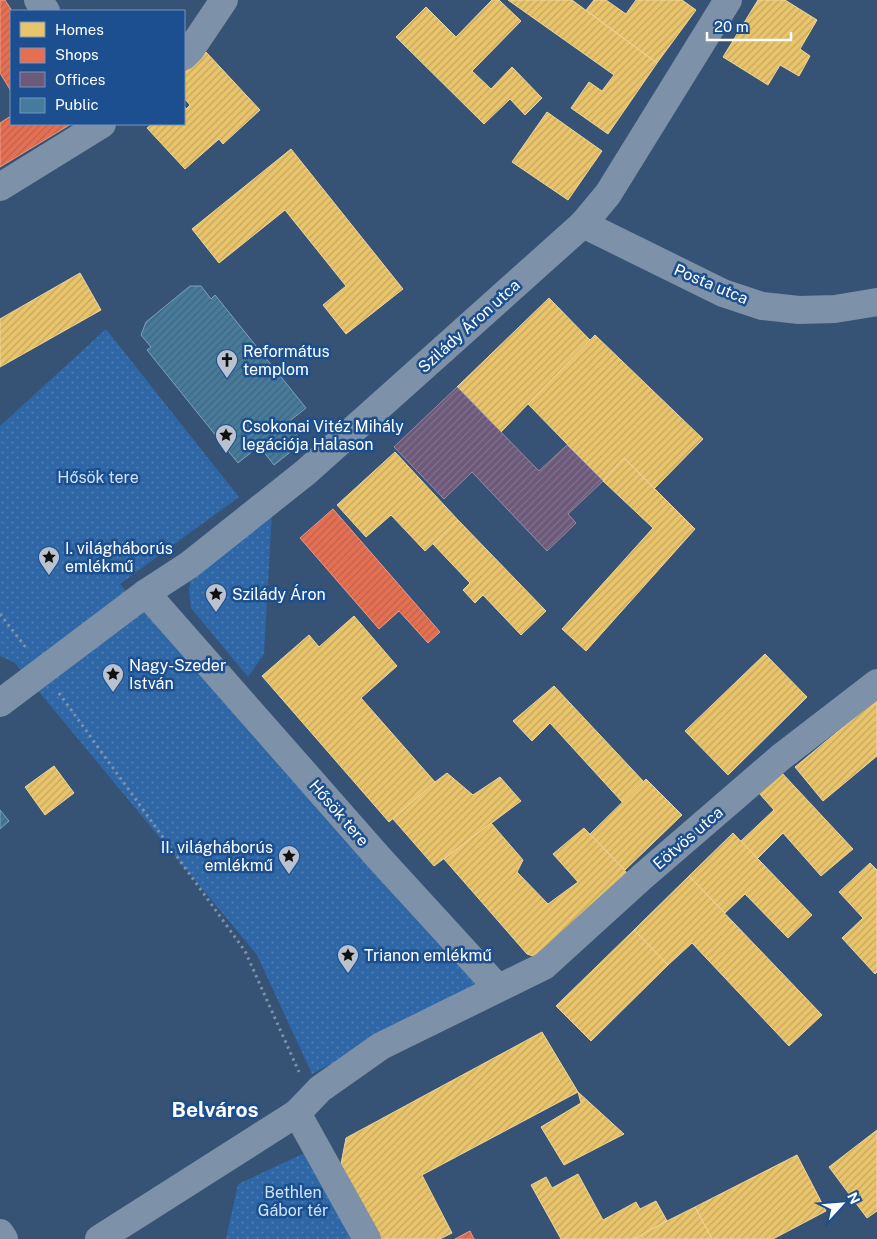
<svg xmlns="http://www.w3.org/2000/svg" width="877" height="1239" font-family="'Public Sans',sans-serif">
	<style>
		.park { fill: url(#park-dots) }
		.homes { fill: url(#homes-hatch); stroke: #f0d697 }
		.shops { fill: url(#shops-hatch); stroke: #ee9a85 }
		.offices { fill: url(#offices-hatch); stroke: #998ba2 }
		.public { fill: url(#public-hatch); stroke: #7da3ba }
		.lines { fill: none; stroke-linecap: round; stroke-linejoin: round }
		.path { stroke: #7d92a8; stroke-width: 3; stroke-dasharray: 2.5 4; stroke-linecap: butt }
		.minor { stroke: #7d92a8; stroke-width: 28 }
		.labels { text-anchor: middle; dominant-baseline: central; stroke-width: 5; stroke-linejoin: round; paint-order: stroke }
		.street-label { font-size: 16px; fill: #fff; stroke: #1b4f8f }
		.poi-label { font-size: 16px; fill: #fff; stroke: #1b4f8f; text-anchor: start }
		.park-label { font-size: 16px; fill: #cfe3fa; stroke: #1b4f8f }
		.district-label { font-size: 21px; font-weight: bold; fill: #fff; stroke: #1b4f8f }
	</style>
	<defs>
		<pattern id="park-dots" width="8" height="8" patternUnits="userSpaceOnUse" patternTransform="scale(1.25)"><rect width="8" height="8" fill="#2f66a5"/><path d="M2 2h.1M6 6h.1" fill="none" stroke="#4e7db2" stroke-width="1.8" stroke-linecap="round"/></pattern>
		<pattern id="homes-hatch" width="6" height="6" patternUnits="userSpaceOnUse" patternTransform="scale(1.25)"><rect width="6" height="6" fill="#e9c46a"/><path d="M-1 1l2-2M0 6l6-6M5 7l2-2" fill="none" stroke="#c2a662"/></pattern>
		<pattern id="shops-hatch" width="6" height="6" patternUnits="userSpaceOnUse" patternTransform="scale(1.25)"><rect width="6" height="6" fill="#e76f51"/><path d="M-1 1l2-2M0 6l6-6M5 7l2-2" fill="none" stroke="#b86450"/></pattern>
		<pattern id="offices-hatch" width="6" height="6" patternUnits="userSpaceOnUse" patternTransform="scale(1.25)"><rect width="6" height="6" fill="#6d597a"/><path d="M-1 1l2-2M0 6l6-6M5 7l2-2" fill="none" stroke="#83728e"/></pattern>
		<pattern id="public-hatch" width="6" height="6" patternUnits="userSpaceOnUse" patternTransform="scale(1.25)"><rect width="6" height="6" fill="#457b9d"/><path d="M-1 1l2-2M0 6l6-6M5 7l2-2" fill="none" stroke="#486474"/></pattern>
	</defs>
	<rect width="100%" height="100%" fill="#365274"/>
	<g class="park">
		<polygon points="106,329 239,497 120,584 480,985 312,1074 257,955 15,663 0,656 0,426"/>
		<polygon points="272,513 264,654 248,677 191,608 189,590 191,575"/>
		<polygon points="309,1151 357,1239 226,1239 238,1184"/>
	</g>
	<g class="homes">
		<polygon points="492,0 499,0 521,21 472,71 491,89 512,67 542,98 525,115 510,99 484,124 396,37 426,7 456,37"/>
		<polygon points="508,0 572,0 657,63 608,134 571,108 589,82 602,91 614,75"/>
		<polygon points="594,0 606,0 626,14 636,0 682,0 696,10 657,63 586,10"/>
		<polygon points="758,0 785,0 817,20 800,49 810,56 799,76 780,65 768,85 723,57"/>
		<polygon points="206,52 260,110 223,144 219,139 185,169 147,128 152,124 184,124 184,106 186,109 190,105 184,98 184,73"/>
		<polygon points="547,112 602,151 568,200 512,162"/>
		<polygon points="291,149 403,289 346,334 323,305 346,286 285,210 219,263 192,229"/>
		<polygon points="80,273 101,310 0,367 0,319"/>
		<polygon points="549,298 590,340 501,432 457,387"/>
		<polygon points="595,335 703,439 654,489 624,458 603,481 528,404"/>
		<polygon points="395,452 458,520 425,551 391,515 366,537 337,505"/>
		<polygon points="624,458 695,529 586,651 562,629 653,528 603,481"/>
		<polygon points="458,520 546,611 521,635 483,595 475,603 463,590 470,583 433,544"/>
		<polygon points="354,616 397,666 361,698 435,782 389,822 262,676 309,635 319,647"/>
		<polygon points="765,654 807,697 728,775 685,731"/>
		<polygon points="554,686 644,782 623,803 550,723 532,741 513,721"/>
		<polygon points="877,699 877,756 823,801 795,767"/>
		<polygon points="54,766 74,793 45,815 25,787"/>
		<polygon points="781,772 853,849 821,876 783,833 757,859 741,841 774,810 758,792"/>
		<polygon points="447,773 473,795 500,777 521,801 434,866 393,819 435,782"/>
		<polygon points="646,779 682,815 625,870 590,834"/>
		<polygon points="491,823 523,860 517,872 548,904 578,882 553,854 584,828 630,876 542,959 527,954 444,859"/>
		<polygon points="733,833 812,915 788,938 745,894 725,913 689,876"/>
		<polygon points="870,863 877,870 877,972 875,974 842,938 863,918 839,892"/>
		<polygon points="689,876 822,1015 789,1046 692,943 668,965 634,930"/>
		<polygon points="634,930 668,965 591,1041 556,1006"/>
		<polygon points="542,1032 578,1092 422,1175 452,1233 440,1239 380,1239 341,1164 346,1138"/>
		<polygon points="578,1092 624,1134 564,1165 541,1127 581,1103"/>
		<polygon points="877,1130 877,1211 867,1218 829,1167"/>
		<polygon points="797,1155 826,1211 773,1239 712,1239 695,1207"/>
		<polygon points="578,1174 603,1220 636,1202 640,1209 656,1201 667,1221 634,1239 561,1239 531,1185 546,1177 552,1188"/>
		<polygon points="695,1207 712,1239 634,1239 667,1221"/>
	</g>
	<g class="shops">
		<polygon points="0,0 5,0 12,11 11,91 0,73"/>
		<polygon points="11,116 11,124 71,124 0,167 0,123"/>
		<polygon points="333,509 440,632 428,643 399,611 379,629 300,538"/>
		<polygon points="470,1231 474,1239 455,1239"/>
	</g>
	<polygon class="offices" points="457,387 539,471 567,445 603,481 568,514 576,523 547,551 472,472 444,499 394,447"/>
	<g class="public">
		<polygon points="190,286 201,286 211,299 215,295 306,408 287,423 303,442 274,465 259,446 238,463 147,350 151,347 141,335 146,322"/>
		<polygon points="0,810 9,821 0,829"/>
	</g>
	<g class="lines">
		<g class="path">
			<polyline points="0,614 27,649"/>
			<polyline points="59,693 245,951 299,1072"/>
		</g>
		<g class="minor">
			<polyline points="38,0 46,11"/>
			<polyline points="184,56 191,49 224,0"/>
			<polyline points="0,187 102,124"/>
			<polyline points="583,224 723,293 762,306 799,310 835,309 877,302"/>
			<polyline points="146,593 379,858 498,988"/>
			<polyline points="0,703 146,593 189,565 306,472 583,224 608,194 728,0"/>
			<polyline points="297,1113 367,1239"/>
			<polyline points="0,1233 4,1239"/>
			<polyline points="99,1239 297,1113 320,1089 381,1046 544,966 642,877 781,757 877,683"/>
		</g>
	</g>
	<defs>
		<g id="church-pin" transform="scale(1.125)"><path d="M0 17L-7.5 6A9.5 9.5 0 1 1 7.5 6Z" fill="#b9c2ce" stroke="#1b4f8f"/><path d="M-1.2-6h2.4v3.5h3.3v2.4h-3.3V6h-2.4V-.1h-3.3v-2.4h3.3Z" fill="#111"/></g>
		<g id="sight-pin" transform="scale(1.125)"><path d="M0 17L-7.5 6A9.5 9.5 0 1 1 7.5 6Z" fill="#b9c2ce" stroke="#1b4f8f"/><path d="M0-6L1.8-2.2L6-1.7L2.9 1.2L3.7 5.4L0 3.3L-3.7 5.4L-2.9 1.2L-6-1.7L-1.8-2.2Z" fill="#111"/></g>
	</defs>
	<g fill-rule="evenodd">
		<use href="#church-pin" x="227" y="360"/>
		<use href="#sight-pin" x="226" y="435"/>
		<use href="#sight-pin" x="49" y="557"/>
		<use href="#sight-pin" x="216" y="594"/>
		<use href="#sight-pin" x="113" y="674"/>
		<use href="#sight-pin" x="289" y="856"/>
		<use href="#sight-pin" x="348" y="955"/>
	</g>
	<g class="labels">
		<g class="street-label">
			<text transform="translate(711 284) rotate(23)">Posta utca</text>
			<text transform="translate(469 326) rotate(-42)">Szilády Áron utca</text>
			<text transform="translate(339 813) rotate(49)">Hősök tere</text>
			<text transform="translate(688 838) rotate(-41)">Eötvös utca</text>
		</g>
		<g class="poi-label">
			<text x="243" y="351">Református<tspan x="243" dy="18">templom</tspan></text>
			<text x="242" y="426">Csokonai Vitéz Mihály<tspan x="242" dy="18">legációja Halason</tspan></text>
			<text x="65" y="548">I. világháborús<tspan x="65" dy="18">emlékmű</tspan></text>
			<text x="232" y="594">Szilády Áron</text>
			<text x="129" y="665">Nagy-Szeder<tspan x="129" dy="18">István</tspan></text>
			<text x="273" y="847" text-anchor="end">II. világháborús<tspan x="273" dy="18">emlékmű</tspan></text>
			<text x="364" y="955">Trianon emlékmű</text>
		</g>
		<g class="park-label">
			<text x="98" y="477">Hősök tere</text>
			<text x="293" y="1192">Bethlen<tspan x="293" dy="18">Gábor tér</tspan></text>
		</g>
		<g class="district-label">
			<text x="215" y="1109">Belváros</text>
		</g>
	</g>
	<rect x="10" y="10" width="175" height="115" fill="#1b4f8f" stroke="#7695bc"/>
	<rect x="20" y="22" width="25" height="15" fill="#e9c46a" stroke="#7695bc"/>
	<text x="55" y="35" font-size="15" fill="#ffffff">Homes</text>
	<rect x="20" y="48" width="25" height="15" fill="#e76f51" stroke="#7695bc"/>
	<text x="55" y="60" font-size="15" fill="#ffffff">Shops</text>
	<rect x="20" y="72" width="25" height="15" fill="#6d597a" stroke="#7695bc"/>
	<text x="55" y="85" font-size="15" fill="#ffffff">Offices</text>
	<rect x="20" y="98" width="25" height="15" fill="#457b9d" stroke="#7695bc"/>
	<text x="55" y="110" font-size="15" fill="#ffffff">Public</text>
	<g transform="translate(842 1204) rotate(64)" stroke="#1b4f8f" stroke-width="4" paint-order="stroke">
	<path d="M0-4L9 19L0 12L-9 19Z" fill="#ffffff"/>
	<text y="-8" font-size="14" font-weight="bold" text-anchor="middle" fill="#ffffff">N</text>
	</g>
	<path d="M707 32v8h84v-8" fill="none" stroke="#ffffff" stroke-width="2.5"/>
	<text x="714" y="32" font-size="15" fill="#ffffff" stroke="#1b4f8f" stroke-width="4" paint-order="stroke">20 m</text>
</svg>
